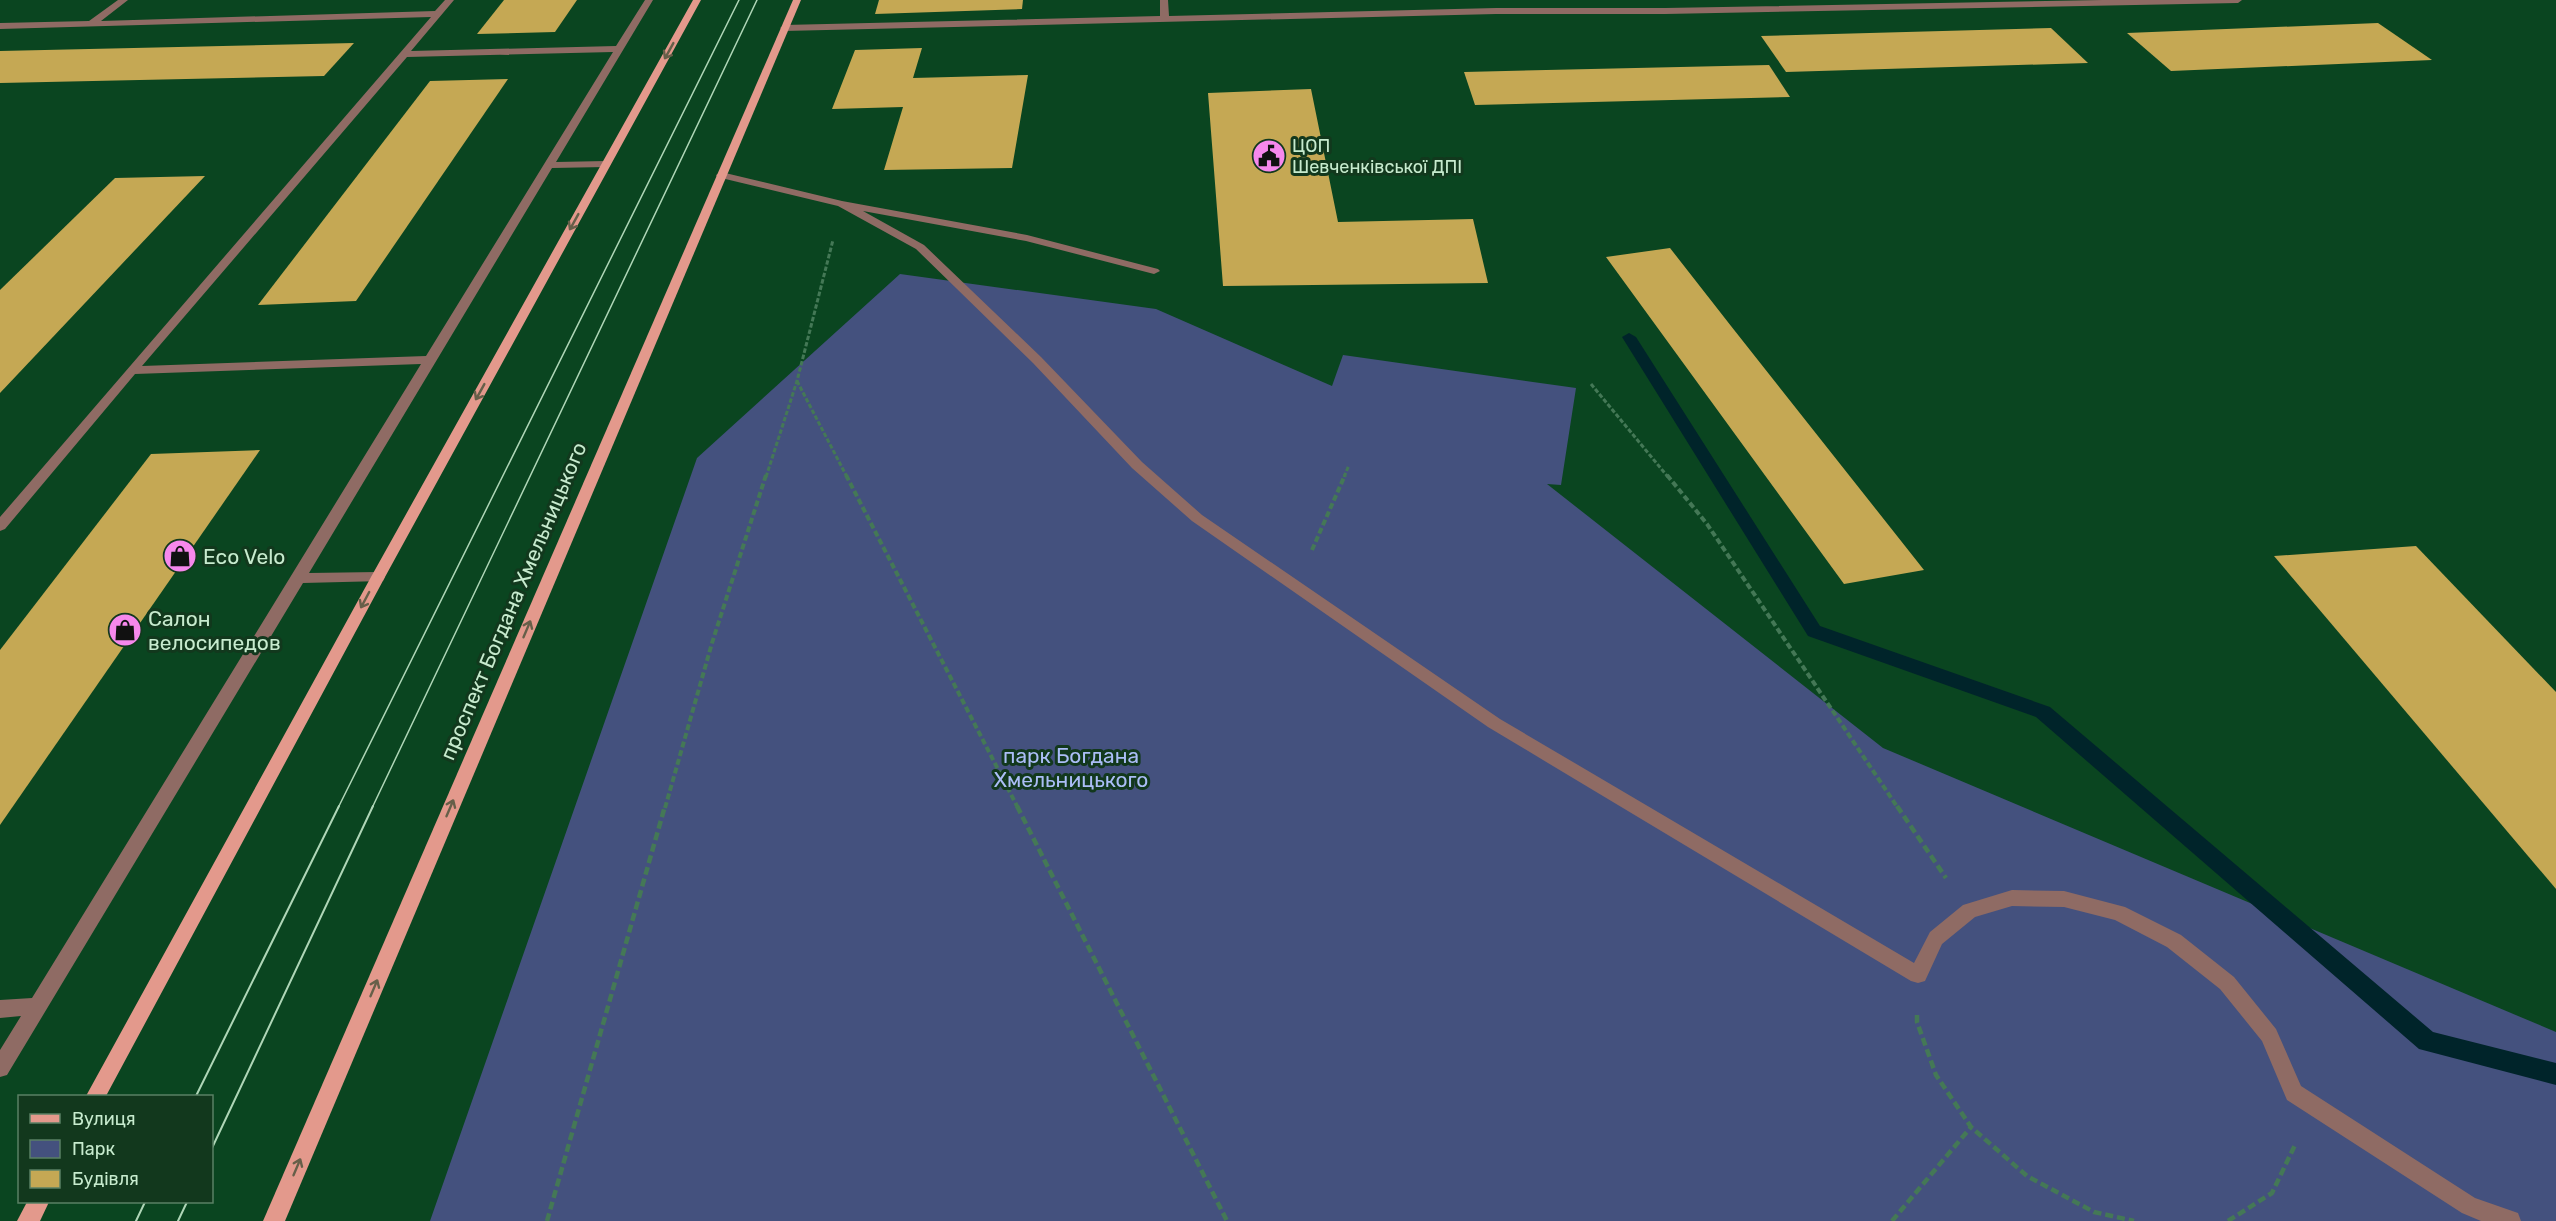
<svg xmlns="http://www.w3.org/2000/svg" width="2556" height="1221" font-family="Rubik,sans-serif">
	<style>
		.green { fill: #44517e }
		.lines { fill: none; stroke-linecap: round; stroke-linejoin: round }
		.stream { fill: #00242a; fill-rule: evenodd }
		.building { fill: #c5a854 }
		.path-far2 { stroke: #447856; stroke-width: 3; stroke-dasharray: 4.5 2; stroke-linecap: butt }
		.path-far1 { stroke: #447856; stroke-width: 4; stroke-dasharray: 6 3; stroke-linecap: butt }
		.path { stroke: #447856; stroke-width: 4.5; stroke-dasharray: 8 4; stroke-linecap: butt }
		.minor { fill: #8f6b64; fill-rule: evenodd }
		.major { fill: #e3998c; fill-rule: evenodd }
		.tram-far1 { stroke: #afd6b7; stroke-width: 1.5 }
		.tram { stroke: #afd6b7; stroke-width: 2 }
		.oneway { stroke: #665f49 }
		.labels { text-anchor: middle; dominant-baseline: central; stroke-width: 6; stroke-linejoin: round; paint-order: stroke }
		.far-poi-label { font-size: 18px; fill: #c7ebce; stroke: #12381d; text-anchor: start }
		.poi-label { font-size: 21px; fill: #c7ebce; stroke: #12381d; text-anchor: start }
		.street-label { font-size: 21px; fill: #c7ebce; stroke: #12381d }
		.park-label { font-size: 21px; fill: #abbdf6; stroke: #12381d }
	</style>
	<rect width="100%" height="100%" fill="#0a4520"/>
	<polygon class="green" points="900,274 1156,309 1332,386 1343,355 1576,388 1561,485 1547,484 1883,748 2556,1032 2556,1221 430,1221 697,458"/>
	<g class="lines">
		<polygon class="stream" points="1629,333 1636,337 1820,626 2050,707 2433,1032 2556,1063 2556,1085 2419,1049 2036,717 1808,636 1622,337"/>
	</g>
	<g class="building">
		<polygon points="504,0 577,0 555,32 477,34"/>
		<polygon points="879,0 1023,0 1022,9 875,14"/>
		<polygon points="2378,23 2432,60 2171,71 2127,33"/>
		<polygon points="2051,28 2088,63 1786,72 1761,36"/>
		<polygon points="354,43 324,76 0,83 0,51"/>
		<polygon points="922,48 913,78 1028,75 1012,168 884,170 903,107 832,109 855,50"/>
		<polygon points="1769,65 1790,97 1475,105 1464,72"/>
		<polygon points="508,79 356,301 258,305 430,81"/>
		<polygon points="1311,89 1338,222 1473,219 1488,283 1223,286 1208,93"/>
		<polygon points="205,176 0,393 0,290 115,178"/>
		<polygon points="1670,248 1731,326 1924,570 1844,584 1606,257"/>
		<polygon points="260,450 0,825 0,650 151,454"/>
		<polygon points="2416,546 2556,692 2556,889 2274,556"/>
	</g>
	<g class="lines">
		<g class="path-far2">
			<polyline points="797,381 847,477"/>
			<polyline points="1591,384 1668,477"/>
			<polyline points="766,477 797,381 833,240"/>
			<polyline points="1344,477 1349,465"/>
		</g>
		<g class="path-far1">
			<polyline points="846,475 1018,808"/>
			<polyline points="1667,475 1707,524 1898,808"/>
			<polyline points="1312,550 1345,475"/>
			<polyline points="665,808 712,643 766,475"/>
		</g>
		<g class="path">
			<polyline points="1017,806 1227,1221"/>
			<polyline points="1897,806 1946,878"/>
			<polyline points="1917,1015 1917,1022 1936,1075 1971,1127 2027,1176 2094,1212 2134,1221"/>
			<polyline points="547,1221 665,806"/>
			<polyline points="1892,1221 1971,1127"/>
			<polyline points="2228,1221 2272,1193 2295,1145"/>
		</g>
		<g class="minor">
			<path d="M 118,0 L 128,0 L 101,21 L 435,11 L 445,0 L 454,0 L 411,51 L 616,46 L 645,0 L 653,0 L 556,162 L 606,161 L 611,164 L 606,167 L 552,168 L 309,573 L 378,572 L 385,577 L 383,581 L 303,583 L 7,1075 L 0,1077 L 0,1050 L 21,1016 L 0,1018 L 0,1000 L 32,998 L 421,364 L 135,374 L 5,529 L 0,531 L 0,517 L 431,17 L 0,29 L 0,23 L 89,21 ZM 613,52 L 426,356 L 142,366 L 407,57 Z"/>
			<polygon points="1160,0 1168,0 1169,16 1496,8 1665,8 2102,0 2242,0 2238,3 1665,14 1496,14 784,31 780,28 784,25 1160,16"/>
			<polygon points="721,172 842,201 1027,235 1158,269 1160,271 1154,274 1026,241 863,211 924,245 1041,357 1142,462 1202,515 1500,719 1914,963 1930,932 1963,905 2012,890 2064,891 2125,907 2181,935 2234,977 2276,1029 2301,1086 2475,1198 2518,1213 2521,1221 2481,1221 2462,1213 2287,1100 2262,1041 2220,989 2167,947 2115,920 2064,907 2012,906 1975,917 1942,944 1925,981 1918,983 1911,981 1488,727 1192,521 1132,468 1033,363 916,249 838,206 717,177 716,175"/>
		</g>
		<g class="major">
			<polygon points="693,0 701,0 385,577 106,1096 86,1096 371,577"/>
			<polygon points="793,0 801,0 285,1221 263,1221"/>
			<polygon points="27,1202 49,1202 40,1221 17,1221"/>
		</g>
		<g class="tram-far1">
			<polyline points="338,808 739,0"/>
			<polyline points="372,808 757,0"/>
		</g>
		<g class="tram">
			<polyline points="196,1096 339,806"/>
			<polyline points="212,1148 373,806"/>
			<polyline points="136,1221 145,1202"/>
			<polyline points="178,1221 187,1202"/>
		</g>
	</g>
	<defs><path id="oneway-shaft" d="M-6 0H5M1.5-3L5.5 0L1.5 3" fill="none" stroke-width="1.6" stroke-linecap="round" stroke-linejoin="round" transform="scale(1.5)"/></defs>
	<g class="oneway">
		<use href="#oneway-shaft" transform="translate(669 51) rotate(119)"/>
		<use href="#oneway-shaft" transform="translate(574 222) rotate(119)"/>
		<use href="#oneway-shaft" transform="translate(480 392) rotate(119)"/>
		<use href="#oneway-shaft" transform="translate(365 600) rotate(118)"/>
		<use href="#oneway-shaft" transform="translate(527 629) rotate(-67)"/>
		<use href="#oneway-shaft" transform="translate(450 808) rotate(-67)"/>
		<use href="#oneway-shaft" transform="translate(374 988) rotate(-67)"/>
		<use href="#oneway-shaft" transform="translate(297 1167) rotate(-67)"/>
	</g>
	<defs>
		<g id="civic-disc" transform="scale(1.725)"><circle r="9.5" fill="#f688ec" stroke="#12381d"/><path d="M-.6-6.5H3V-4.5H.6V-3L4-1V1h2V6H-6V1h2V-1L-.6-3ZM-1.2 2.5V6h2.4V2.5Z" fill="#111"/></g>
		<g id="shop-disc" transform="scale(1.725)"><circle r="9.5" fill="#f688ec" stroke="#12381d"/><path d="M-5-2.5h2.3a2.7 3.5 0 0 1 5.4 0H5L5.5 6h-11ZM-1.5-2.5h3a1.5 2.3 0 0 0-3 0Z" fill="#111"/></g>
	</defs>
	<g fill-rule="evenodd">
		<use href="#civic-disc" x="1269" y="156"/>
		<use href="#shop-disc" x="180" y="556"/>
		<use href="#shop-disc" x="125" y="630"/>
	</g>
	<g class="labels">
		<g class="far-poi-label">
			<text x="1292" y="146">ЦОП<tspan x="1292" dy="21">Шевченківської ДПІ</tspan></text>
		</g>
		<g class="poi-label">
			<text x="203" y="556">Eco Velo</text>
			<text x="148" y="618">Салон<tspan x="148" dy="24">велосипедов</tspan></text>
		</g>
		<g class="street-label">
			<text transform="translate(513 601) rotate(-67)">проспект Богдана Хмельницького</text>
		</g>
		<g class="park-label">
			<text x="1071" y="755">парк Богдана<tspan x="1071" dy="24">Хмельницького</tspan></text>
		</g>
	</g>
	<rect x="18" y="1095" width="195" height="108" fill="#12381d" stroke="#5a8064" stroke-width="1.5"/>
	<rect x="30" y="1114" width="30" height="9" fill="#e3998c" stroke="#5a8064" stroke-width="1.5"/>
	<text x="72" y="1125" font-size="18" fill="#c7ebce">Вулиця</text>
	<rect x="30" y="1140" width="30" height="18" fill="#44517e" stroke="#5a8064" stroke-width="1.5"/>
	<text x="72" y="1155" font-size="18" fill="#c7ebce">Парк</text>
	<rect x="30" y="1170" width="30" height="18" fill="#c5a854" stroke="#5a8064" stroke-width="1.5"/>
	<text x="72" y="1185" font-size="18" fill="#c7ebce">Будівля</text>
</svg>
